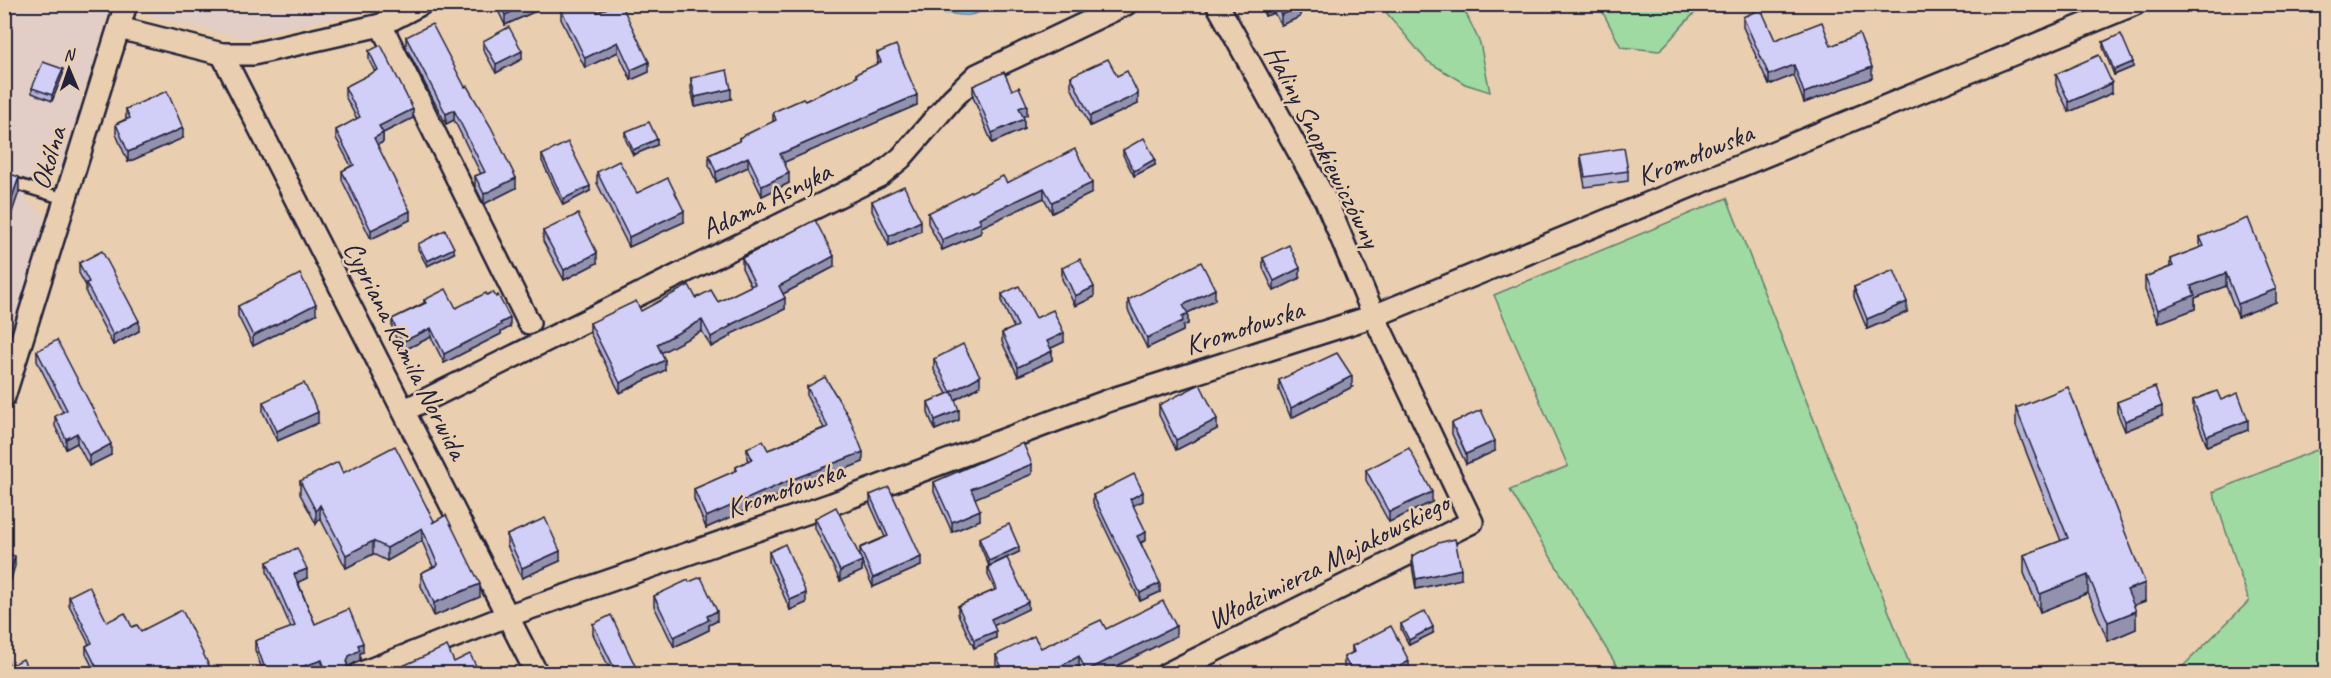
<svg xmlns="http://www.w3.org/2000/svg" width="2331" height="678" font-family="Caveat,sans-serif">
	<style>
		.built { fill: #e2cec6 }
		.green { fill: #9edaa1; stroke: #607e6e; stroke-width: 1.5 }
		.water { fill: #8ad0eb; stroke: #608aa5; stroke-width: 1.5 }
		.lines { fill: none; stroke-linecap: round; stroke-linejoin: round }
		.service-casing { stroke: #22223b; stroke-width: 15 }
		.minor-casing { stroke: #22223b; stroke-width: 26 }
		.service { stroke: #e9ceb0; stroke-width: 10 }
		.minor { stroke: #e9ceb0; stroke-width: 21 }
		.wall { fill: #b4b2d5; stroke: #22223b; stroke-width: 1.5 }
		.shaded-wall { fill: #9291ae; stroke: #22223b; stroke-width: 1.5 }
		.building { fill: #d1cff8; stroke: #22223b; stroke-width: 1.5 }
		.labels { text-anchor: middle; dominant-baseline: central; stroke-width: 5; stroke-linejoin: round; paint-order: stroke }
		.street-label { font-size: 28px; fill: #22223b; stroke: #e9ceb0 }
	</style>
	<rect width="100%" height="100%" fill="#e9ceb0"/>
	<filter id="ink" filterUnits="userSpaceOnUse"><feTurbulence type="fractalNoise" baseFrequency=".0167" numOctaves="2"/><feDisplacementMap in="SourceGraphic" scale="12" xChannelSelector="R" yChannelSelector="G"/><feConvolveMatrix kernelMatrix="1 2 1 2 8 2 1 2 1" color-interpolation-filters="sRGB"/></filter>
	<g filter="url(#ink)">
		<g class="built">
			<polygon points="5,5 111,5 60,171 30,178 24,197 46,217 5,354"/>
			<polygon points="153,5 153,4 374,5 358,12 243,38 150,16"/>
		</g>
		<g class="green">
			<polygon points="1380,5 1462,5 1480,43 1490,92 1465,84 1427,61"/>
			<path d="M 1599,5 L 1705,5 C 1686,17 1676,36 1659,51 L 1621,47 Z"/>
			<polygon points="1727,198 1913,673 1621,673 1510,490 1568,466 1494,295"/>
			<polygon points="2326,446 2326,673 2176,673 2249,601 2213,492"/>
		</g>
		<path class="water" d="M 940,5 L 985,4 L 985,5 L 983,10 C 970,18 960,15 945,13 Z"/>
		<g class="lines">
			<g class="service-casing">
				<polyline id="service" points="4,180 65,199"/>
			</g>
			<g class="minor-casing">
				<g id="minor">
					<polyline points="381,25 529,323"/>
					<polyline points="119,28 222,54 253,54 381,25 421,4"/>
					<polyline points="222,54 537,674"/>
					<polyline points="4,397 126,4"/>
					<polyline points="405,410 879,176 901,158 952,99 977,75 1126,4"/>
					<polyline points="359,674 507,616 832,504 1110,400 1374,316 2135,4"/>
					<polyline points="1167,674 1472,522 1374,316 1326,201 1217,4"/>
				</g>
			</g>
			<use href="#service" class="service"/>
			<use href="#minor" class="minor"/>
		</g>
		<g class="wall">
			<polygon points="495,4 536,4 536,11 505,25"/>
			<polygon points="1260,4 1299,4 1300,17 1281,25 1274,13 1265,16"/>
			<polygon points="561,9 598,12 649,72 631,80 618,52 585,68 561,19"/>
			<polygon points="1743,17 1775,40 1831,46 1872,78 1804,103 1794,75 1769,85 1743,27"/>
			<polygon points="406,37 516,188 484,204 475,186 475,176 481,174 454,120 446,124 406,47"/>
			<polygon points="483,41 522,59 496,73 483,49"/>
			<polygon points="2103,42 2133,67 2114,75 2103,47"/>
			<polygon points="369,51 413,118 383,133 383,142 377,145 410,220 371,239 342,180 342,171 351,166 336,138 336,130 357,119 345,96 345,87 375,72 369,60"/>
			<polygon points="877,53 917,105 784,162 789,183 762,196 748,167 716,182 709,165 709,155 739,141 739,138 773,122 773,112 805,101 856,78 856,74 878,64"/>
			<polygon points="63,74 52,101 32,93 32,88"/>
			<polygon points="2056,74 2112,93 2069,112 2056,85"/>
			<polygon points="1071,76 1117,76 1138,104 1090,126 1071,87"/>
			<polygon points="691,78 731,99 695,107 691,88"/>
			<polygon points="973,86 1012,90 1027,115 1023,116 1024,129 992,143 973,97"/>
			<polygon points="126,109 183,138 128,162 116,134 116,124 126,119"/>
			<polygon points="625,132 657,145 633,155 625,138"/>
			<polygon points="1123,150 1155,165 1134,176 1123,155"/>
			<polygon points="542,155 590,191 563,205 542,161"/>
			<polygon points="1581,155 1628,171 1628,181 1585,187 1581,165"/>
			<polygon points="597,172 637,193 684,222 629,247 597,183"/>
			<polygon points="1007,183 1092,193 1052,213 1044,198 981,227 981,233 942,250 928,223 928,213"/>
			<polygon points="872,201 921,231 889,246 872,211"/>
			<polygon points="543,231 597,263 564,280 543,241"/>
			<polygon points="2200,237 2276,302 2238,317 2226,286 2195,298 2195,309 2158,323 2145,290 2145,277 2170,267 2170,259 2200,248"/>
			<polygon points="418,244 454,253 427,266 418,249"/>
			<polygon points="742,258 834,267 783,294 785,309 731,334 731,336 711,347 702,331 661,352 665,370 620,393 590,333 590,323 696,298 718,302 751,286 742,268"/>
			<polygon points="1263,258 1300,278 1274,291 1263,268"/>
			<polygon points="79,263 139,331 113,345 86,293 86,286 79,273"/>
			<polygon points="1062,268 1094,297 1075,306 1062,279"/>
			<polygon points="1854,287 1907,312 1867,329 1854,297"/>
			<polygon points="1002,294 1036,318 1064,342 1051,348 1052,360 1018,376 1002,342 1002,333 1014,328 1002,303"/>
			<polygon points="424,300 456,308 510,327 501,332 501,334 444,363 431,337 402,351 392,329 392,319 424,303"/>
			<polygon points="1128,300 1215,300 1187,313 1188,324 1183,326 1183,331 1147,348 1128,310"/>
			<polygon points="238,306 316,314 253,346 238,316"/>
			<polygon points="37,351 111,455 89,466 77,443 66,449 55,426 55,416 63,412 37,361"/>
			<polygon points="934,359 980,386 955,400 959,420 935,430 928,413 928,402 947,394 934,370"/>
			<polygon points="1279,380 1352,387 1291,418 1279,390"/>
			<polygon points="807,387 863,462 783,494 706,528 694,499 694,489 736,471 736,467 748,461 747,459 747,448 768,450 824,428 807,397"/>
			<polygon points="2193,400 2221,400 2248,430 2207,446 2193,410"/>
			<polygon points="263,402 318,423 277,441 263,412"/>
			<polygon points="2117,402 2162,416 2125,431 2117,412"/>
			<polygon points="1159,405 1217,429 1176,450 1159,415"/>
			<polygon points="2016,408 2145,601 2134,605 2136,629 2108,641 2088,593 2040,612 2024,573 2024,555 2061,541 2016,426"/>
			<polygon points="1452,423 1495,451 1466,464 1452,434"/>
			<polygon points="1366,470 1432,502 1389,522 1366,480"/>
			<polygon points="343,473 434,521 480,597 434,616 421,586 421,573 433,567 422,541 387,561 373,554 346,568 320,518 316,524 300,494 300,481"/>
			<polygon points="1032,474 975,498 980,520 952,532 934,492 934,482"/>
			<polygon points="870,495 921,566 873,587 862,562 862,571 840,581 815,528 815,518 860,556 860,548 885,537 870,504"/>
			<polygon points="1093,495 1143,501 1133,505 1146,540 1141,543 1160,592 1140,601 1093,503"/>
			<polygon points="507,535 560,561 522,578 507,545"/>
			<polygon points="979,538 1019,552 989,566 979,543"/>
			<polygon points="769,552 806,603 790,610 769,562"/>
			<polygon points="1412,556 1461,579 1416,589 1412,566"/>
			<polygon points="267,562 307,578 298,582 315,624 363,652 360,653 360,660 349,666 347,670 350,674 323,674 322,670 310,674 264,674 255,650 255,641 291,628 267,572"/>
			<polygon points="988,567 1028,609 994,625 996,638 974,648 958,614 958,606 995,590 988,575"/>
			<polygon points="689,582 717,621 709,625 709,630 674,647 654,606 654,596"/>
			<polygon points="69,596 107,622 132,627 141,631 213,674 96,674 86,654 86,646 89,644 69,605"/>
			<polygon points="593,624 639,674 612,674 593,634"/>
			<polygon points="1401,624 1433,633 1409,645 1401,629"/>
			<polygon points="1106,629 1176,636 1101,674 1083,674 1079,667 1066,674 1000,674 996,666 996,655 1041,648"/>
			<polygon points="1352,646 1409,672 1405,674 1347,674 1344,667 1344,657 1352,653"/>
		</g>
		<g class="shaded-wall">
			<polygon points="528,4 536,4 536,11 505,25 505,15"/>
			<polygon points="1269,4 1274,4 1274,13 1265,16 1265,6"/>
			<polygon points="1300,7 1300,17 1281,25 1281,15"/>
			<polygon points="618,42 618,52 585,68 585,58"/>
			<polygon points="522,51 522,59 496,73 496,64"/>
			<polygon points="649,62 649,72 631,80 631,70"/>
			<polygon points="2133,62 2133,67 2114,75 2114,70"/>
			<polygon points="1794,65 1794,75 1769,85 1769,75"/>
			<polygon points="1872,67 1872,78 1804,103 1804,93"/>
			<polygon points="63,69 63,74 52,101 52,95"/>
			<polygon points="2112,83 2112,93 2069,112 2069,102"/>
			<polygon points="731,89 731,99 695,107 695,97"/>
			<polygon points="1138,94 1138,104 1090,126 1090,116"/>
			<polygon points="917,95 917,105 780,164 780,154"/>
			<polygon points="1027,105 1027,115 1019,118 1019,108"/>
			<polygon points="413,109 413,118 379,135 379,126"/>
			<polygon points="454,110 454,120 446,124 446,114"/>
			<polygon points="1024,119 1024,129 992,143 992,133"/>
			<polygon points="183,128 183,138 128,162 128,152"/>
			<polygon points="383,133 383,142 374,147 374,138"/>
			<polygon points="657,139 657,145 633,155 633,150"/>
			<polygon points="748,157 748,167 716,182 716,172"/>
			<polygon points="1155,159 1155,165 1134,176 1134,171"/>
			<polygon points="789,173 789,183 762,196 762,186"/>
			<polygon points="19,177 19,192 4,236 4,220"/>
			<polygon points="516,178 516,188 484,204 484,194"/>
			<polygon points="1092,183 1092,193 1052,213 1052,202"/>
			<polygon points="590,186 590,191 563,205 563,199"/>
			<polygon points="1044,188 1044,198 981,227 981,233 942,250 942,240 979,218"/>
			<polygon points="410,211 410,220 371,239 371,230"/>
			<polygon points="684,211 684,222 629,247 629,237"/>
			<polygon points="921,221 921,231 889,246 889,236"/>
			<polygon points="454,248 454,253 427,266 427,261"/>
			<polygon points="597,253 597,263 564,280 564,270"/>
			<polygon points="834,256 834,267 779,296 779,286"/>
			<polygon points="1300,268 1300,278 1274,291 1274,281"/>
			<polygon points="2226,273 2226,286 2195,298 2195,309 2158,323 2158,310 2191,286"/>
			<polygon points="1094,287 1094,297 1075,306 1075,296"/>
			<polygon points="1215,289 1215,300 1183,315 1183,305"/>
			<polygon points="2276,289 2276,302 2238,317 2238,304"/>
			<polygon points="785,298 785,309 731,334 731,336 711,347 711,337 730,325"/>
			<polygon points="1907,302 1907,312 1867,329 1867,319"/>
			<polygon points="316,304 316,314 253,346 253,336"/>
			<polygon points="1188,314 1188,324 1183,326 1183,331 1147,348 1147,338"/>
			<polygon points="510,318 510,327 501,332 501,334 444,363 444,354"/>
			<polygon points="702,320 702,331 657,355 657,344"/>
			<polygon points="139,321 139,331 113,345 113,335"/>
			<polygon points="431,328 431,337 402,351 402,342"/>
			<polygon points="1064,333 1064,342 1047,350 1047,341"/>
			<polygon points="1052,351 1052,360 1018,376 1018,367"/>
			<polygon points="665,360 665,370 620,393 620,383"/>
			<polygon points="980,376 980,386 951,402 951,392"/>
			<polygon points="1352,376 1352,387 1291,418 1291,408"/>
			<polygon points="2162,406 2162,416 2125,431 2125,421"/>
			<polygon points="959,410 959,420 935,430 935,420"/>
			<polygon points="318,412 318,423 277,441 277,431"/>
			<polygon points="1217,419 1217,429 1176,450 1176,440"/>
			<polygon points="2248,420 2248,430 2207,446 2207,436"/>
			<polygon points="77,433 77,443 66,449 66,439"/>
			<polygon points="1495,441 1495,451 1466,464 1466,454"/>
			<polygon points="111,444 111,455 89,466 89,456"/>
			<polygon points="863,452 863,462 783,494 706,528 706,517 783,483"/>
			<polygon points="1032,464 1032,474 971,500 971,489"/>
			<polygon points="1143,492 1143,501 1130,507 1130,499"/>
			<polygon points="1432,492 1432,502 1389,522 1389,512"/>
			<polygon points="320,505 320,518 316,524 316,511"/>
			<polygon points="980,510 980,520 952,532 952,522"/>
			<polygon points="422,528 422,541 387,561 387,548"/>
			<polygon points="1146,532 1146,540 1137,544 1137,536"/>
			<polygon points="373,541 373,554 346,568 346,555"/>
			<polygon points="1019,547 1019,552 989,566 989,561"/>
			<polygon points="560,551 560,561 522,578 522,568"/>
			<polygon points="15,556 15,566 4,603 4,593"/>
			<polygon points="921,557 921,566 873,587 873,578"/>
			<polygon points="862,561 862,571 840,581 840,571"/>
			<polygon points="307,569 307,578 294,584 294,574"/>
			<polygon points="1461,569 1461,579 1416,589 1416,579"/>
			<polygon points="2088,575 2088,593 2040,612 2040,594"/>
			<polygon points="1160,583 1160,592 1140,601 1140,593"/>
			<polygon points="2145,583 2145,601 2127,608 2127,590"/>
			<polygon points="480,584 480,597 434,616 434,603"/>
			<polygon points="806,593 806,603 790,610 790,600"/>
			<polygon points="1028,602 1028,609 991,627 991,619"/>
			<polygon points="717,611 717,621 709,625 709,630 674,647 674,637 707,616"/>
			<polygon points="2136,611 2136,629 2108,641 2108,622"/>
			<polygon points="1176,626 1176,636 1101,674 1086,674 1086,671"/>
			<polygon points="1433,627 1433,633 1409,645 1409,640"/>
			<polygon points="996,631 996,638 974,648 974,640"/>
			<polygon points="363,643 363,652 360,653 360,660 349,666 347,672 347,662 349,656 358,645"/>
			<polygon points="1079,656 1079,667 1066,674 1046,674"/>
			<polygon points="322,660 322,670 310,674 280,674"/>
			<polygon points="1409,661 1409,672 1405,674 1400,674 1400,666"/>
		</g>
		<g class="building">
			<polygon points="500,4 528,4 505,15"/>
			<polygon points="569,4 595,4 598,12 616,4 621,4 649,62 631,70 618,42 585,58 561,9"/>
			<polygon points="1275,4 1299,4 1300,7 1281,15"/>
			<polygon points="1761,9 1775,40 1822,22 1831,46 1859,34 1872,67 1804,93 1794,65 1769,75 1743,17"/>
			<polygon points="432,24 465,87 467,86 491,127 516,178 484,194 475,176 485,172 454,110 446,114 406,37"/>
			<polygon points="509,27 522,51 496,64 483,41"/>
			<polygon points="2121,34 2133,62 2114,70 2103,42"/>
			<polygon points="381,45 413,109 379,126 383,133 374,138 410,211 371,230 342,171 354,165 336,130 360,117 345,87 378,70 369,51"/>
			<polygon points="896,45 917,95 780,154 789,173 762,186 748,157 716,172 709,155 740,141 739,138 776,120 773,112 803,99 805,101 857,77 856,74 881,62 877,53"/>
			<polygon points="2099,55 2112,83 2069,102 2056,74"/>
			<polygon points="1108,59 1117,76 1127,71 1138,94 1090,116 1071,76"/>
			<polygon points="43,62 63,69 52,95 32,88"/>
			<polygon points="727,70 731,89 695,97 691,78"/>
			<polygon points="1004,72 1012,90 1019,87 1027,105 1019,108 1024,119 992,133 973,86"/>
			<polygon points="167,91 183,128 128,152 116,124 130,118 126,109"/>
			<polygon points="649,122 657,139 633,150 625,132"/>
			<polygon points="1144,138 1155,159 1134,171 1123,150"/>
			<polygon points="568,142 590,186 563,199 542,155"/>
			<polygon points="1624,148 1628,171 1585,177 1581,155"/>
			<polygon points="1075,149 1092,183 1052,202 1044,188 979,218 981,223 942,240 928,213 1003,176 1007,183"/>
			<polygon points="619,161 637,193 668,178 684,211 629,237 597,172"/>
			<polygon points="4,172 19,177 4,220"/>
			<polygon points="904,186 921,221 889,236 872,201"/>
			<polygon points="578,214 597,253 564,270 543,231"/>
			<polygon points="2248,218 2276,289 2238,304 2226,273 2191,286 2195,295 2158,310 2145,277 2173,266 2170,259 2204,246 2200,237"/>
			<polygon points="815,220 834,256 779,286 785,298 730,325 731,326 711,337 702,320 657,344 665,360 620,383 590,323 636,301 641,311 689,285 696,298 711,290 718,302 755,284 742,258"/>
			<polygon points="445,230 454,248 427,261 418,244"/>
			<polygon points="1289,245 1300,268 1274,281 1263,258"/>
			<polygon points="102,251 139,321 113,335 86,283 89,282 79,263"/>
			<polygon points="1080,259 1094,287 1075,296 1062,268"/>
			<polygon points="1201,262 1215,289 1183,305 1188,314 1182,317 1183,321 1147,338 1128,300"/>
			<polygon points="1894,270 1907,302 1867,319 1854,287"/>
			<polygon points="300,274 316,304 253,336 238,306"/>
			<polygon points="1019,286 1036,318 1053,310 1064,333 1047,341 1052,351 1018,367 1002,333 1018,326 1002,294"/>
			<polygon points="446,289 456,308 486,293 487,295 493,292 496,297 498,295 510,318 500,323 501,325 444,354 431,328 402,342 392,319 426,303 424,300"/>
			<polygon points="57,340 111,444 89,456 77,433 66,439 55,416 67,410 37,351"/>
			<polygon points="963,344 980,376 951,392 934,359"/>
			<polygon points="1337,353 1352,376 1291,408 1279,380"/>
			<polygon points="825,377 850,419 863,452 783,483 706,517 694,489 737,470 736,467 752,459 747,448 763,441 768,450 828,427 807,387"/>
			<polygon points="304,383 318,412 277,431 263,402"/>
			<polygon points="1200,384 1217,419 1176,440 1159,405"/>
			<polygon points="2068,387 2145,583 2127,590 2136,611 2108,622 2088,575 2040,594 2024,555 2068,538 2016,408"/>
			<polygon points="2155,387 2162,406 2125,421 2117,402"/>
			<polygon points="2217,391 2221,400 2238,393 2248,420 2207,436 2193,400"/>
			<polygon points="952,392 959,410 935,420 928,402"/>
			<polygon points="1481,410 1495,441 1466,454 1452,423"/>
			<polygon points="1023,443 1032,464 971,489 980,510 952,522 934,482"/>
			<polygon points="395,446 434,521 432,523 446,515 480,584 434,603 421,573 438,565 422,528 387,548 373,541 346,555 320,505 316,511 300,481 338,462 343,473"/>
			<polygon points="1409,448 1432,492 1389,512 1366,470"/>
			<polygon points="1134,474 1143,492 1130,499 1146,532 1137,536 1160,583 1140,593 1093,495"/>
			<polygon points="889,487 921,557 873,578 860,548 888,536 870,495"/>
			<polygon points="836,507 862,561 840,571 815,518"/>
			<polygon points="545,518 560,551 522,568 507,535"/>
			<polygon points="1009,524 1019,547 989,561 979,538"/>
			<polygon points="1455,539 1461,569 1416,579 1412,556 1438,543"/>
			<polygon points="785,544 806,593 790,600 769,552"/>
			<polygon points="4,545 10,546 8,554 15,556 4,593"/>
			<polygon points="297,548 307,569 294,574 315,624 349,609 363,643 358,645 360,650 349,656 347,662 347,670 350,674 327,674 322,660 280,674 267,674 255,641 295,626 267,562"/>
			<polygon points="1007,558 1028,602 991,619 996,631 974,640 958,606 997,589 988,567"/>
			<polygon points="701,577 717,611 707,616 709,620 674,637 654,596 688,580 689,582"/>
			<polygon points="89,586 107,622 125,613 132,627 137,625 141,631 182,610 213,674 100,674 86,646 92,643 69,596"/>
			<polygon points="1163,601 1176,626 1086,671 1079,656 1046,674 1005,674 996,655 1034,636 1041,648 1101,620 1106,629"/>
			<polygon points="1425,611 1433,627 1409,640 1401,624"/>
			<polygon points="611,615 639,674 617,674 593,624"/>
			<polygon points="1391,626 1409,661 1400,666 1404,674 1353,674 1344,657 1354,652 1352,646"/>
			<polygon points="447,646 454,662 470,654 480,674 385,674"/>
			<polygon points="4,654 10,666 23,659 30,674 4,674"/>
			<polygon points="1305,669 1307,674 1297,674"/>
		</g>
	</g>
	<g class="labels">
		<g class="street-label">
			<text transform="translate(1323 146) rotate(63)">Haliny Snopkiewiczówny</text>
			<text transform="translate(1695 154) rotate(-22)">Kromołowska</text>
			<text transform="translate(48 158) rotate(-73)">Okólna</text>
			<text transform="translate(766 200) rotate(-26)">Adama Asnyka</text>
			<text transform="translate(1244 327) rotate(-18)">Kromołowska</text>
			<text transform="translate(406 350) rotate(63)">Cypriana Kamila Norwida</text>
			<text transform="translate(785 489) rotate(-19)">Kromołowska</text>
			<text transform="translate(1328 561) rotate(-27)">Włodzimierza Majakowskiego</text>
		</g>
	</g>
	<rect width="2331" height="678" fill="none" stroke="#e9ceb0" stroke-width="24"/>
	<rect x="12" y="12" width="2307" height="654" fill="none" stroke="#22223b" stroke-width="2" filter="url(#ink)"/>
	<g transform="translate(69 69) rotate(358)" stroke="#e9ceb0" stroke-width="4.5" paint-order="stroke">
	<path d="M0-4.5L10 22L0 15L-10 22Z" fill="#22223b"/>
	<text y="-9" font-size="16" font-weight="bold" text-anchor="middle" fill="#22223b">N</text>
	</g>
</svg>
